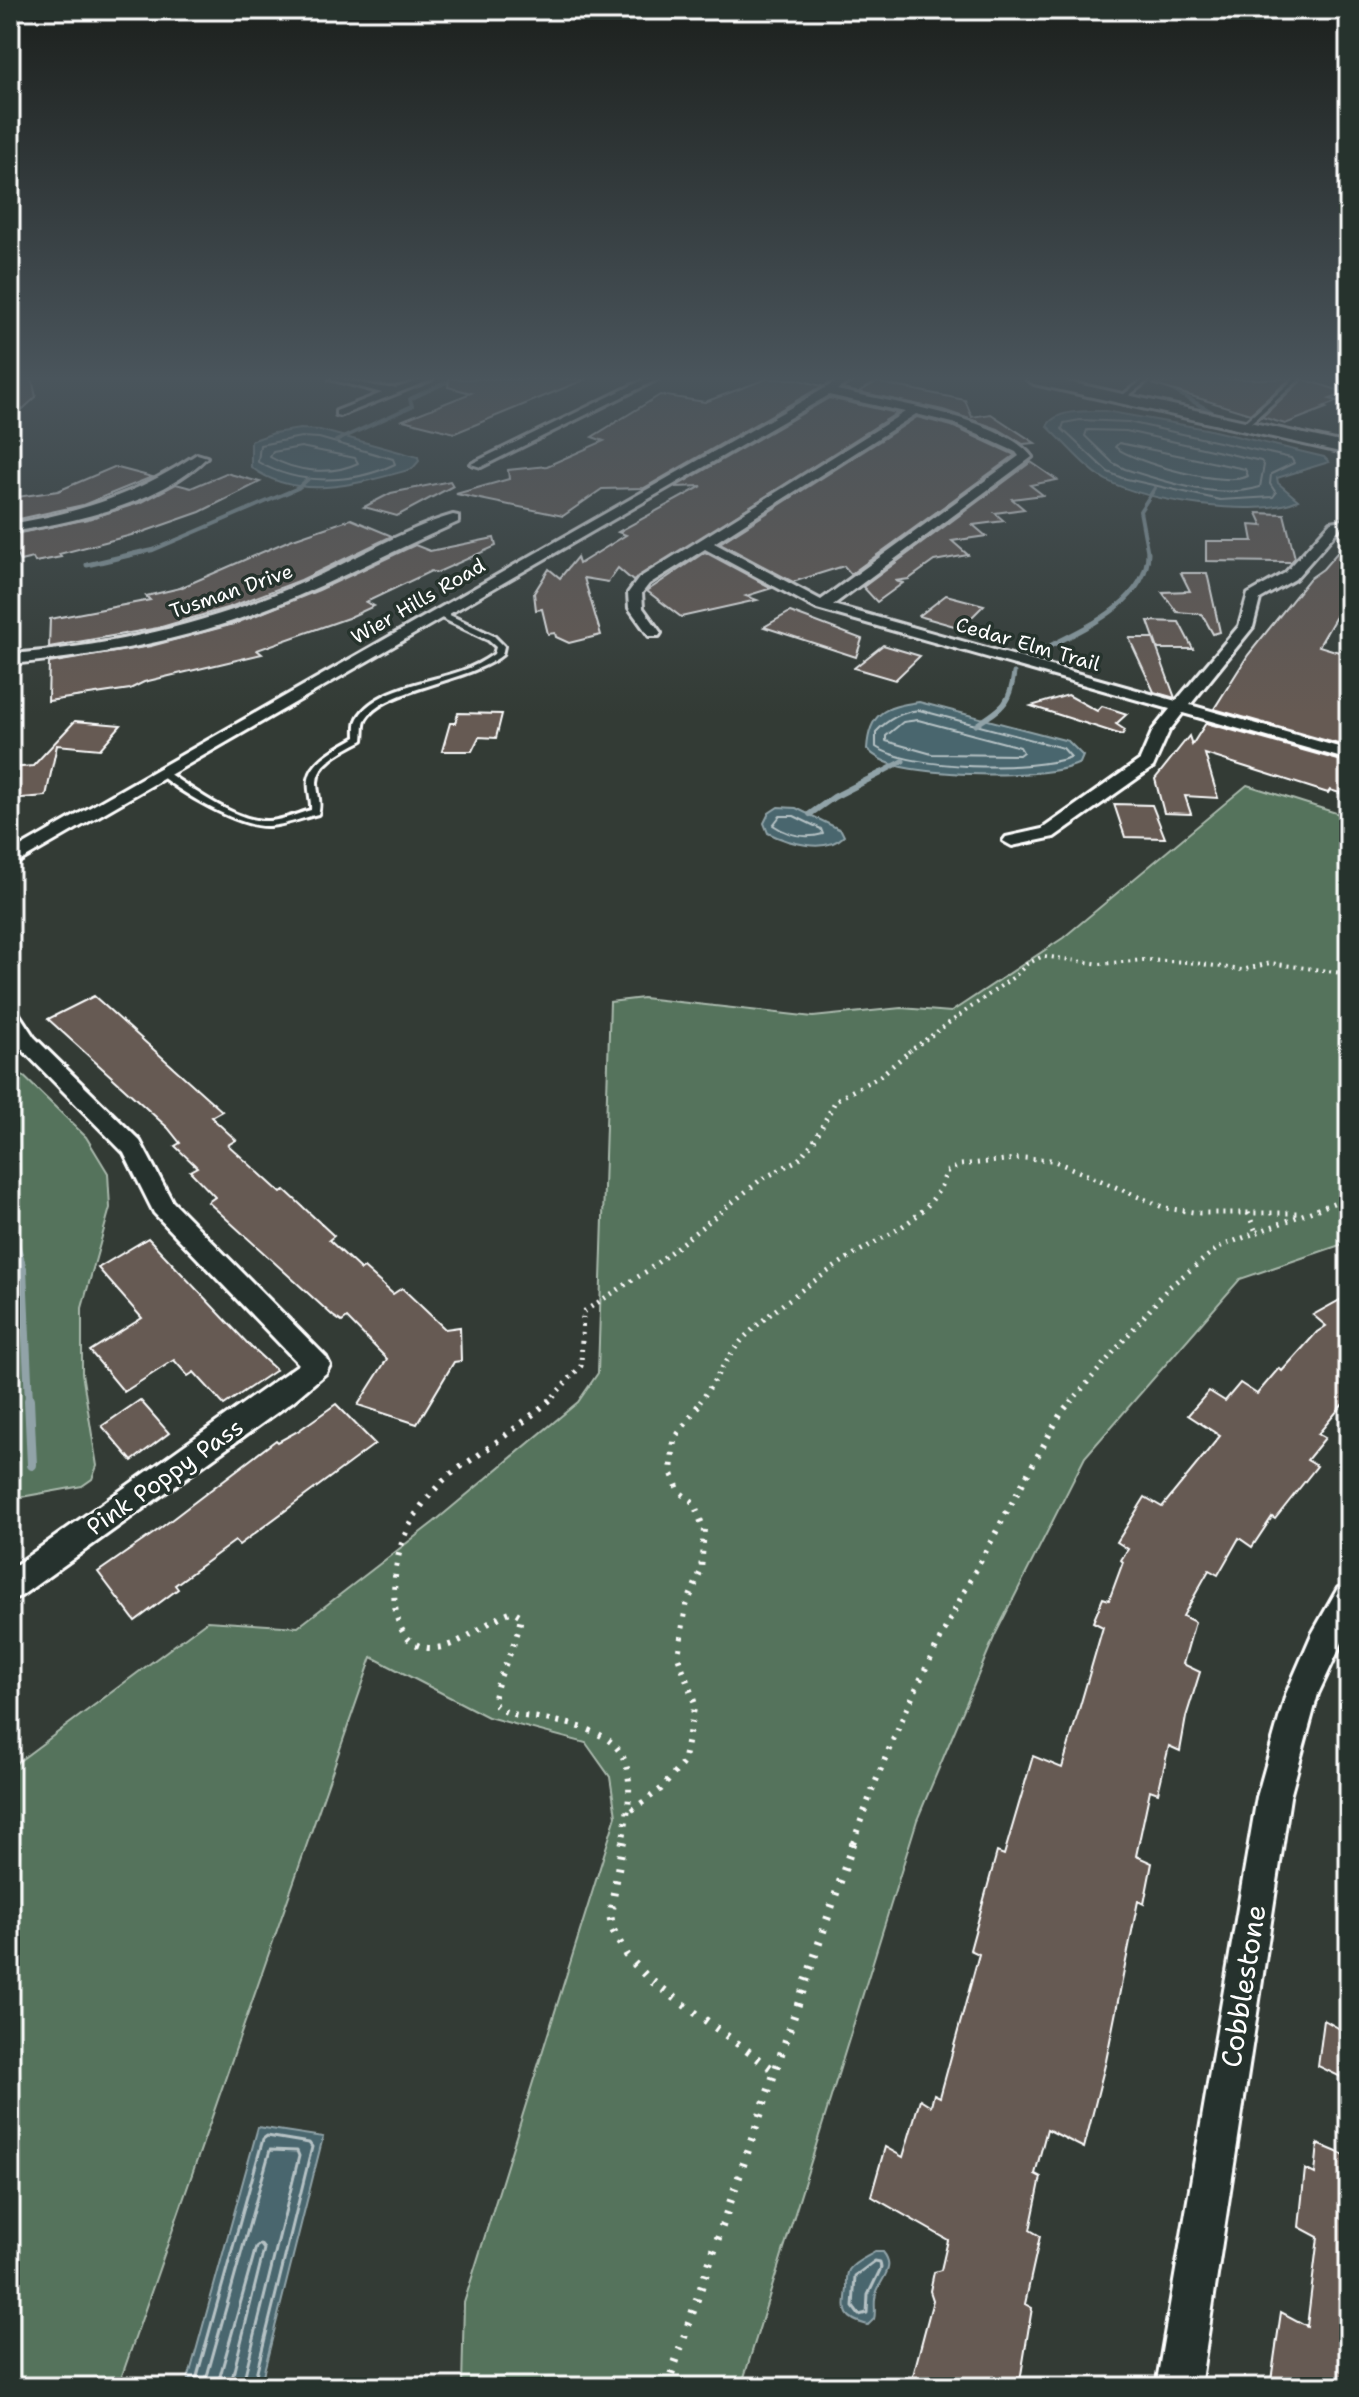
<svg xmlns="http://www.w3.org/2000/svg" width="1359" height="2397" font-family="'Shantell Sans',sans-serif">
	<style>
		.green { fill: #54735b; stroke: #aab9ad; stroke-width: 2 }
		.water { fill: #48666e; stroke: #91a3a8; stroke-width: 2 }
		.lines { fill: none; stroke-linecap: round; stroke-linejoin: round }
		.shore-far1 { stroke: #b6c2c5; stroke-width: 2 }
		.shore { stroke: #b6c2c5; stroke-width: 3 }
		.stream-far4 { stroke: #91a3a8; stroke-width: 4 }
		.stream-far3 { stroke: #91a3a8; stroke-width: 5 }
		.stream-far2 { stroke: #91a3a8; stroke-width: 6 }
		.stream-far1 { stroke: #91a3a8; stroke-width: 8 }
		.stream { stroke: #91a3a8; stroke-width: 10 }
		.building { fill: #665a53; stroke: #fff; stroke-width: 2 }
		.lane-casing { stroke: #fff; stroke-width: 6 }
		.street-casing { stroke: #fff; stroke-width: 6 }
		.secondary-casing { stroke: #fff; stroke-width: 6 }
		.path-far3 { stroke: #fff; stroke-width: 4; stroke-dasharray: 2 5; stroke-linecap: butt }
		.path-far2 { stroke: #fff; stroke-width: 5; stroke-dasharray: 2 6; stroke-linecap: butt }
		.path-far1 { stroke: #fff; stroke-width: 6; stroke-dasharray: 3 8; stroke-linecap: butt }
		.path { stroke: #fff; stroke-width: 8; stroke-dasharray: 3 10; stroke-linecap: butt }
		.lane { fill: #26332d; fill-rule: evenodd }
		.street { fill: #26332d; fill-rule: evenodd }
		.secondary { fill: #26332d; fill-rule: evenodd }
		.labels { text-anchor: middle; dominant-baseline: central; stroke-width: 7; stroke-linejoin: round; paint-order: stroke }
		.far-street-label { font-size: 20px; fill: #fff; stroke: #26332d }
		.street-label { font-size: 24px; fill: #fff; stroke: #26332d }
		.near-street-label { font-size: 28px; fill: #fff; stroke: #26332d }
	</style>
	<rect width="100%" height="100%" fill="#333b35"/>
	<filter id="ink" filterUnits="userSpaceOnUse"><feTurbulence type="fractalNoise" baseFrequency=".0125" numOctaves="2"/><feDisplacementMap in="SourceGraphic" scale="16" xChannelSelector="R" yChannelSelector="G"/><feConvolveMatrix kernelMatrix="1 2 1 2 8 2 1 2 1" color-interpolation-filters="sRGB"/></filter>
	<g filter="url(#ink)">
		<g class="green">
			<polygon points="1247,785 1349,817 1349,1242 1240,1279 1085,1457 995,1635 917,1820 741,2387 462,2387 464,2303 616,1816 610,1777 586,1743 488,1717 372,1657 118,2387 10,2387 10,1768 207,1621 298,1627 434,1522 578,1402 598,1373 610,1002 643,998 813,1017 901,1008 951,1012 1063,938"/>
			<polygon points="10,1063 86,1137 108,1173 110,1208 82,1308 82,1373 97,1466 92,1479 82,1486 10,1499"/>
		</g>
		<g class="water">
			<path d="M 1105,411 L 1206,429 L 1324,457 L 1329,462 L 1277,478 L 1278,483 L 1298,500 C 1259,519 1143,501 1106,480 C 1084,467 1065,443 1047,426 C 1056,409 1087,411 1105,411 Z"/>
			<path d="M 300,429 L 320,430 L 418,457 L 419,461 L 412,469 C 361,483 298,503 251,467 L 251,441 L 274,433 Z"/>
			<path d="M 919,702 L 1068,741 L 1083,756 L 1080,763 C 1047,780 931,776 894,765 C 884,762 874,756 867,749 C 869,713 885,706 919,702 Z"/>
			<path d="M 778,807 L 796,808 L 841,830 L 844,836 C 826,854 788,843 768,833 L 764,823 L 769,813 Z"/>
			<polygon points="258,2127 323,2137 260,2387 186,2387"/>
			<path d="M 875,2252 L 883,2252 C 898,2270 877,2280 875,2299 C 874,2306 876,2312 874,2319 L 868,2325 C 843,2318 844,2314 847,2289 C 847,2283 846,2275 849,2270 C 854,2262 867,2257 875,2252 Z"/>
		</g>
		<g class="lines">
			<g class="shore-far1">
				<polygon points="1080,420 1128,422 1291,458 1294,463 1271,474 1270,484 1276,493 1273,497 1220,500 1122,478 1108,472 1062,429 1064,423"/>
				<path d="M 1087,430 L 1126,431 L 1261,461 L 1264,465 L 1260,487 C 1218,500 1166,482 1125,469 L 1113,463 L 1085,436 Z"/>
				<path d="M 301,437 L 319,438 L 393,459 L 395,464 C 353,484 299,486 258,462 L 260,445 Z"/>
				<path d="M 1119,443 L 1245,469 L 1248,476 C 1226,488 1135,463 1115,447 Z"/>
				<path d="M 301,447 L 355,458 L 358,463 C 331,476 296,472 270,457 L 273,452 Z"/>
				<path d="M 919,710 L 1063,748 L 1071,757 C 1032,772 911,770 876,747 L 876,732 C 888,719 901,712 919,710 Z"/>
				<polygon points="918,720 1020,747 1023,752 1019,755 932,754 886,741 886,736 903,722"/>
				<path d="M 780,816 L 794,816 L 821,829 L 823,834 C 805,839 789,836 773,825 Z"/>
			</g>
			<g class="shore">
				<polygon points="875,2261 880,2262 881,2268 868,2295 867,2313 859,2315 853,2307 855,2276"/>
				<polyline points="194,2387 263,2139 267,2136 309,2143 312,2147 253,2387"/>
				<polyline points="204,2387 270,2150 297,2151 299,2156 242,2387"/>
				<polyline points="217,2387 256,2247 260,2244 264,2249 230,2387"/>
			</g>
			<g class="stream-far4">
				<polyline points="1153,379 1219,416"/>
				<polyline points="336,441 412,406 410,399 453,379"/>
				<polyline points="134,554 153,550 298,488 308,479"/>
				<polyline points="1148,554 1140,511 1155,488"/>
			</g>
			<g class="stream-far3">
				<polyline points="87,565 142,552"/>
				<path d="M 1034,654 C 1073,633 1148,606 1148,552"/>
				<path d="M 976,725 C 1002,708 1010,705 1014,673"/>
				<polyline points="877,775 903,761"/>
			</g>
			<polyline class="stream-far2" points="810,814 834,797 881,773"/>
			<polyline class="stream-far1" points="10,1222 23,1269 29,1402"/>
			<polyline class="stream" points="29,1400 32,1465"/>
		</g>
		<g class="building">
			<polygon points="10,379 32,379 36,397 10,421"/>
			<polygon points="449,379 586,379 455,433 403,420 471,393 448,387"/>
			<polygon points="766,379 796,379 822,386 644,488 602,489 563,516 456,494 509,479 508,470 547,466 604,441 592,437 660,395 705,402"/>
			<polygon points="1207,379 1290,379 1250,414 1152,384"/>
			<polygon points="1303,379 1347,393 1330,399 1338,401 1323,407 1326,408 1285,424 1262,417"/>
			<polygon points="876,382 965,400 972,417 991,414 1035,443 1023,444 998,429 943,410 859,392"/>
			<polygon points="829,398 897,413 633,581 618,568 608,582 584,578 601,635 569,643 556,637 555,633 548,634 542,609 536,610 534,593 549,569 560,578 577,557 579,564 626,535 618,532 702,486 675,487"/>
			<polygon points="917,417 952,426 1015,455 851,574 844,566 793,582 720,543"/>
			<polygon points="1031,462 1057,480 1030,485 1043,495 1012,499 1024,509 995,513 1004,521 973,525 986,536 952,541 968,555 934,561 909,579 895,581 903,583 877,602 863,587"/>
			<polygon points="114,467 152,477 83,505 10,521 10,498 58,491"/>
			<polygon points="226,473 260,482 200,512 143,532 59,554 61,557 35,562 33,558 20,561 10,543 10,535 88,519 142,502 176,484 191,488"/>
			<polygon points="450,481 453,486 397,516 364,507 391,493"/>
			<polygon points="1257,513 1284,514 1295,558 1291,562 1206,561 1206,541 1253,541 1250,525 1263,526"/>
			<polygon points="351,519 392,536 301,580 230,607 158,628 49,647 50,619 150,600 146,596 180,588 290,540"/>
			<polygon points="494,538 496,546 436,573 431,571 366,602 374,606 348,618 257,650 262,654 144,682 130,689 48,701 49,663 151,646 234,624 319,590 415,545 430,551"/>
			<polygon points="1349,539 1349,594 1319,646 1349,655 1349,747 1214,709 1248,655 1309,579 1323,569"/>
			<polygon points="705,552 772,588 746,596 757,600 681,617 647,591"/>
			<polygon points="1181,573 1207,573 1220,632 1213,634 1202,614 1177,612 1162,592 1190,591"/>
			<polygon points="946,595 984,605 961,628 919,616"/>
			<polygon points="790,612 862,639 856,657 764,627"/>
			<polygon points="1148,621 1179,622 1193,649 1158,649"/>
			<polygon points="1129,638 1153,638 1175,698 1154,692"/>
			<polygon points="883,645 920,656 895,680 854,668"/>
			<polygon points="1068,695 1097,711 1102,706 1127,714 1116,724 1125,730 1122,735 1031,706"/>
			<polygon points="458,713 502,714 496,738 479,737 472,751 442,751 450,723 455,723"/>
			<polygon points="75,721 121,725 100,749 57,745 46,796 10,799 10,768 33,766"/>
			<polygon points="1206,723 1349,763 1349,796 1330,790 1328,793 1205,754 1218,798 1185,796 1191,814 1164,813 1155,779 1189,736 1192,745"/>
			<polygon points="1114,804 1152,805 1165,838 1125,837"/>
			<polygon points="94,996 222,1111 211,1117 236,1140 228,1145 281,1193 285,1190 334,1236 329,1240 361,1270 364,1268 393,1294 402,1288 445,1329 460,1327 461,1361 454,1362 417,1424 358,1405 387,1359 347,1318 342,1322 333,1316 208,1202 215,1197 190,1171 197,1167 175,1146 180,1143 168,1128 48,1019"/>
			<polygon points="148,1238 251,1347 276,1370 224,1405 194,1372 188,1376 174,1360 124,1392 90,1351 142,1318 98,1268"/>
			<polygon points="1349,1295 1349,1397 1318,1434 1325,1438 1307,1460 1317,1466 1275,1519 1272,1517 1252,1547 1239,1538 1218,1575 1209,1570 1183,1616 1195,1622 1183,1664 1200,1672 1186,1717 1180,1751 1169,1746 1158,1793 1150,1790 1136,1856 1152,1863 1144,1904 1138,1901 1106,2061 1084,2148 1047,2129 1035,2174 1041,2177 1030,2230 1040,2236 1025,2304 1032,2308 1019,2387 910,2387 933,2300 930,2291 934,2272 941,2270 948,2240 871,2196 885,2147 903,2157 920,2099 931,2106 934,2094 940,2097 979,1954 970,1950 997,1852 1004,1855 1033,1756 1062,1768 1103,1627 1093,1622 1103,1598 1109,1600 1123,1562 1121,1560 1128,1549 1117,1542 1145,1497 1162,1507 1220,1436 1188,1415 1209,1391 1225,1401 1240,1383 1257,1394 1279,1368 1282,1371 1317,1332 1326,1326 1313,1315"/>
			<polygon points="140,1400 169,1433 132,1461 102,1426"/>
			<polygon points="336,1404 375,1444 239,1545 235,1541 175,1585 178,1589 135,1621 98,1572 154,1533 276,1440 278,1442 298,1431"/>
			<polygon points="1324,2020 1349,2034 1349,2081 1318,2066"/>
			<polygon points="1318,2144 1349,2157 1349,2387 1270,2387 1281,2312 1307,2326 1318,2237 1299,2227 1305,2169 1315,2174"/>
		</g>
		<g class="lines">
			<g class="lane-casing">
				<g id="lane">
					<polygon points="1144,379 1150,379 1123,400 1119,400 1119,398"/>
					<polygon points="1294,379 1300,379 1246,427 1242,427 1242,425"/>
					<path d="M 435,611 L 441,611 L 494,636 L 504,646 L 502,655 C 470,682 379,689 365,721 C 363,726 364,734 363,740 C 347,749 318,761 317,782 C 317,794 322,803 318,814 C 302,818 286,825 269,826 C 239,828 178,791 156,772 L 163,770 C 190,787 236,823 269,821 C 283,820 297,814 311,810 C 312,800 307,789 309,779 C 313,758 340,747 356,737 C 356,731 355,724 358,718 C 375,688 430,682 461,671 C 473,667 484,661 494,654 L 496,647 L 488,640 L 435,615 Z"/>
				</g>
			</g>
			<g class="street-casing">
				<g id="street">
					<path d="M 330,379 C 351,379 369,386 389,388 C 403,389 418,378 433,379 L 340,416 L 336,415 L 336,411 L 382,393 Z"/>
					<polygon points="645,379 658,379 481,467 471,464"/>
					<path d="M 841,379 L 853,379 L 837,390 C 885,401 1004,418 1032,457 L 833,605 L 1176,701 L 1239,626 L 1248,594 L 1285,573 L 1331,522 L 1349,519 L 1349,527 L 1340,528 L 1295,579 L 1260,599 L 1253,627 L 1190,705 L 1349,750 L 1349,760 L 1183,713 L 1169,731 L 1153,767 L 1054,837 L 1012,846 L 1003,841 L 1006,837 L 1042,829 L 1140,760 L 1153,730 L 1170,709 L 817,609 L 705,549 L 649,584 L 642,593 L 643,608 L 661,633 L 659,636 L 649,636 L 629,608 L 628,593 L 639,578 L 905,412 L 829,395 L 10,867 L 10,853 ZM 916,414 L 953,423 L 1016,452 L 1019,456 L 821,600 L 714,543 Z"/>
					<path d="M 197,454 L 207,457 C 160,504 73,522 10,532 L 10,524 C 78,513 139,494 197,454 Z"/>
					<path d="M 453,515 L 458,516 L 458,522 C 383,555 310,595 233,621 C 160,645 86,657 10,664 L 10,654 C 112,646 208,624 302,583 C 351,562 401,530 453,515 Z"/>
					<polygon points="10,1009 17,1011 34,1037 140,1141 172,1201 326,1357 330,1365 326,1373 293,1401 21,1596 10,1600 10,1569 299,1364 154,1213 124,1153 10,1037"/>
					<polygon points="1349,1584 1349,1628 1318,1694 1290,1797 1200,2387 1156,2387 1257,1797 1286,1694 1312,1634 1338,1588"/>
				</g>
			</g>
			<g class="secondary-casing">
				<polygon id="secondary" points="1026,379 1055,379 1349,444 1349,454 1034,384"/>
			</g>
			<polyline class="path-far3" points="908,1052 1015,976 1027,964 1043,956 1100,964 1144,960 1188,962 1242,970 1270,963 1349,974"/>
			<g class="path-far2">
				<polyline points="1248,1213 1256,1232"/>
				<polyline points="548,1402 581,1366 583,1312 647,1271 759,1181 799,1159 814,1141 836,1100 880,1076 911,1050"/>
				<path d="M 700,1402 C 716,1380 730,1350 750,1332 C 776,1307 818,1278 848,1258 C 884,1235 934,1218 946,1172 L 960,1165 L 1024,1158 L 1052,1160 L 1165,1208 L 1200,1213 L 1301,1213"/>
				<polyline points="1071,1402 1169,1287 1219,1247 1349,1197"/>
			</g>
			<g class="path-far1">
				<path d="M 550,1400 C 527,1420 502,1438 477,1456 C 464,1465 448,1474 438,1486 C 423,1502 409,1521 402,1543 C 392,1572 384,1644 429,1648 C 459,1650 486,1620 513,1611 L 521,1616 C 517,1647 498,1672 493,1703 C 506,1716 521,1715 538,1718 C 628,1732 640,1755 622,1843"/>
				<polyline points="632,1810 661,1789 683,1763 695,1704 678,1656 686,1606 701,1571 704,1529 693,1502 679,1492 671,1471 674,1440 702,1400"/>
				<path d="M 853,1843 C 905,1691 985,1553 1061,1413 L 1072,1400"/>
			</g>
			<g class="path">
				<polyline points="623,1841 610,1915 613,1930 626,1955 649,1979 775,2071"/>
				<polyline points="667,2387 854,1841"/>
			</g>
			<use href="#lane" class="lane"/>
			<use href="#street" class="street"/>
			<use href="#secondary" class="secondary"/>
		</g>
	</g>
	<linearGradient id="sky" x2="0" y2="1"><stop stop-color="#1c201d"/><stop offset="0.53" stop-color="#4a555c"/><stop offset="1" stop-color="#4a555c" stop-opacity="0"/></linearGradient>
	<rect width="1359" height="714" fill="url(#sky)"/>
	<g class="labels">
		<g class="far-street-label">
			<text transform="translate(231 591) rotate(-19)">Tusman Drive</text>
			<text transform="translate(418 601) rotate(-30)">Wier Hills Road</text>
			<text transform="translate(1028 644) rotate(16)">Cedar Elm Trail</text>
		</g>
		<g class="street-label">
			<text transform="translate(165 1477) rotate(-35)">Pink Poppy Pass</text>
		</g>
		<g class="near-street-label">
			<text transform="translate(1243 1986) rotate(-81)">Cobblestone</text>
		</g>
	</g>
	<rect width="1359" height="2397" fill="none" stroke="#26332d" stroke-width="40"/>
	<rect x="20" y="20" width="1319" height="2357" fill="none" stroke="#fff" stroke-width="3" filter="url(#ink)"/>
</svg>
